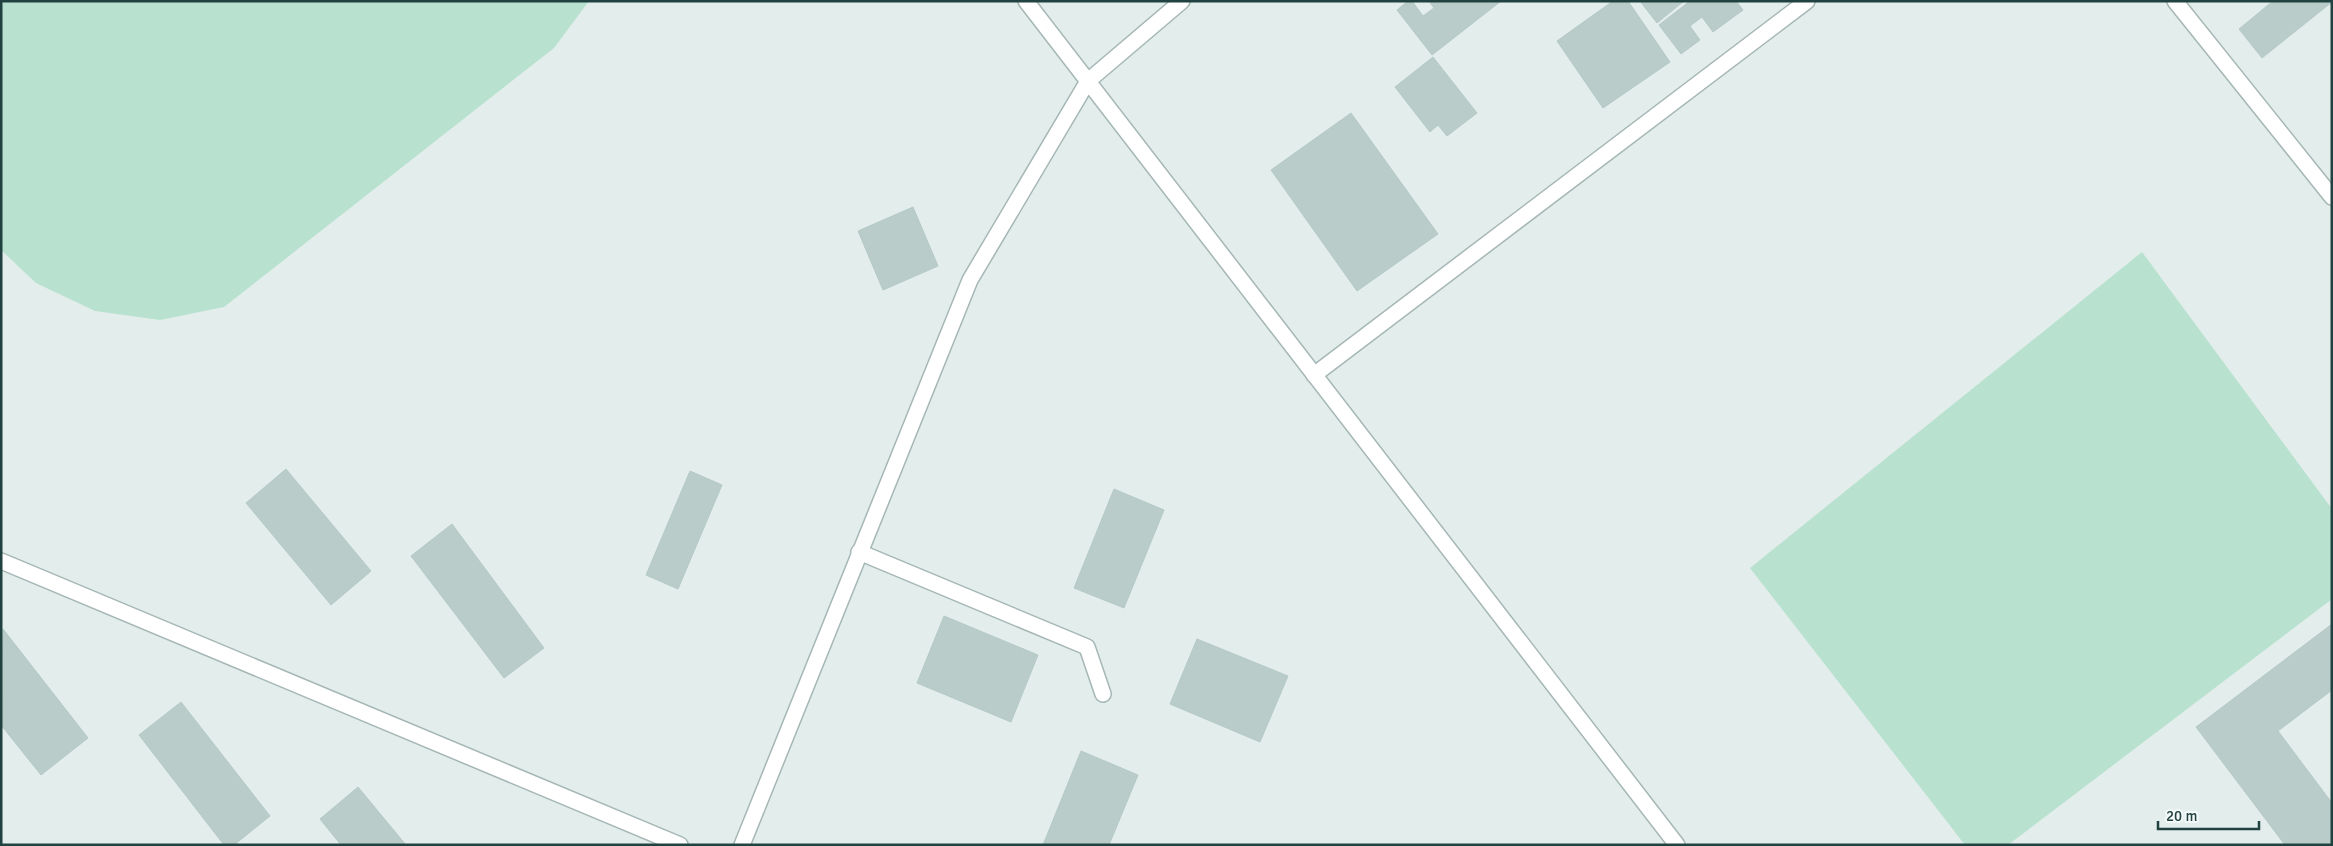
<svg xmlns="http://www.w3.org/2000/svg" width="2333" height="846" font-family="Signika,sans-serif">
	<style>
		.green { fill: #b9e1cf }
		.building { fill: #baccc9; stroke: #b4c9c6 }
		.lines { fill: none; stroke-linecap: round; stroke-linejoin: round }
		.minor-casing { stroke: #a5b7b5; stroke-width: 18 }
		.minor { stroke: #fff; stroke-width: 15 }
	</style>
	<rect width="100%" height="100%" fill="#e3eeec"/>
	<g class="green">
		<polygon points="1,1 589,1 554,48 224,307 160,320 95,311 36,283 1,250"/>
		<polygon points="2142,252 2332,509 2332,599 2008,845 1965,845 1750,568"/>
	</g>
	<g class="building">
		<polygon points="1408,1 1412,1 1423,16 1434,8 1429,1 1501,1 1432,55 1397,10"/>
		<polygon points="1613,1 1628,1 1670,62 1603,108 1557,41"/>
		<polygon points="1640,1 1684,1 1657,23"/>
		<polygon points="1690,1 1736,1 1743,10 1713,32 1702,17 1690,26 1700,40 1681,54 1659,25"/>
		<polygon points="2273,1 2332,1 2332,2 2262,58 2239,29"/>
		<polygon points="1433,57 1477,113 1447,136 1438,125 1430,132 1395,87"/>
		<polygon points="1351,113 1438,234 1357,291 1271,170"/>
		<polygon points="913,207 938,266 883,290 858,231"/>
		<polygon points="286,469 371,571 331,605 246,503"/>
		<polygon points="690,471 722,485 678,589 646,575"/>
		<polygon points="1114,489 1164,510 1124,608 1074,588"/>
		<polygon points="452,524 544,648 504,678 411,556"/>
		<polygon points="944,616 1038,655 1011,722 917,683"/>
		<polygon points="2332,624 2332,690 2278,731 2332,803 2332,845 2285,845 2196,727"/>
		<polygon points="3,629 88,738 41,775 1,725"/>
		<polygon points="1197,639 1288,676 1260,742 1170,704"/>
		<polygon points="181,702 270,816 234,845 224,845 139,735"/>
		<polygon points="1081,751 1138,775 1109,845 1043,845"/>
		<polygon points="358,787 406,845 341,845 320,819"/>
	</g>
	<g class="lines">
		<g class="minor-casing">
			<g id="minor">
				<polyline points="1026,1 1677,845"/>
				<polyline points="2175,1 2332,197"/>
				<polyline points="1314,375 1807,1"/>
				<polyline points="859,552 1087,647 1103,694"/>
				<polyline points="1,561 680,845"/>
				<polyline points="742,845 970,280 1088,81 1182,1"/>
			</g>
		</g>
		<use href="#minor" class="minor"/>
	</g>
	<rect width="2333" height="846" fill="none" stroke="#204241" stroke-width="5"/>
	<path d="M2158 821v8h101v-8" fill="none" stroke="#204241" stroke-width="2.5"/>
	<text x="2166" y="821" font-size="15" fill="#204241" stroke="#f4faf9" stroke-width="4" paint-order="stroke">20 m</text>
</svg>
